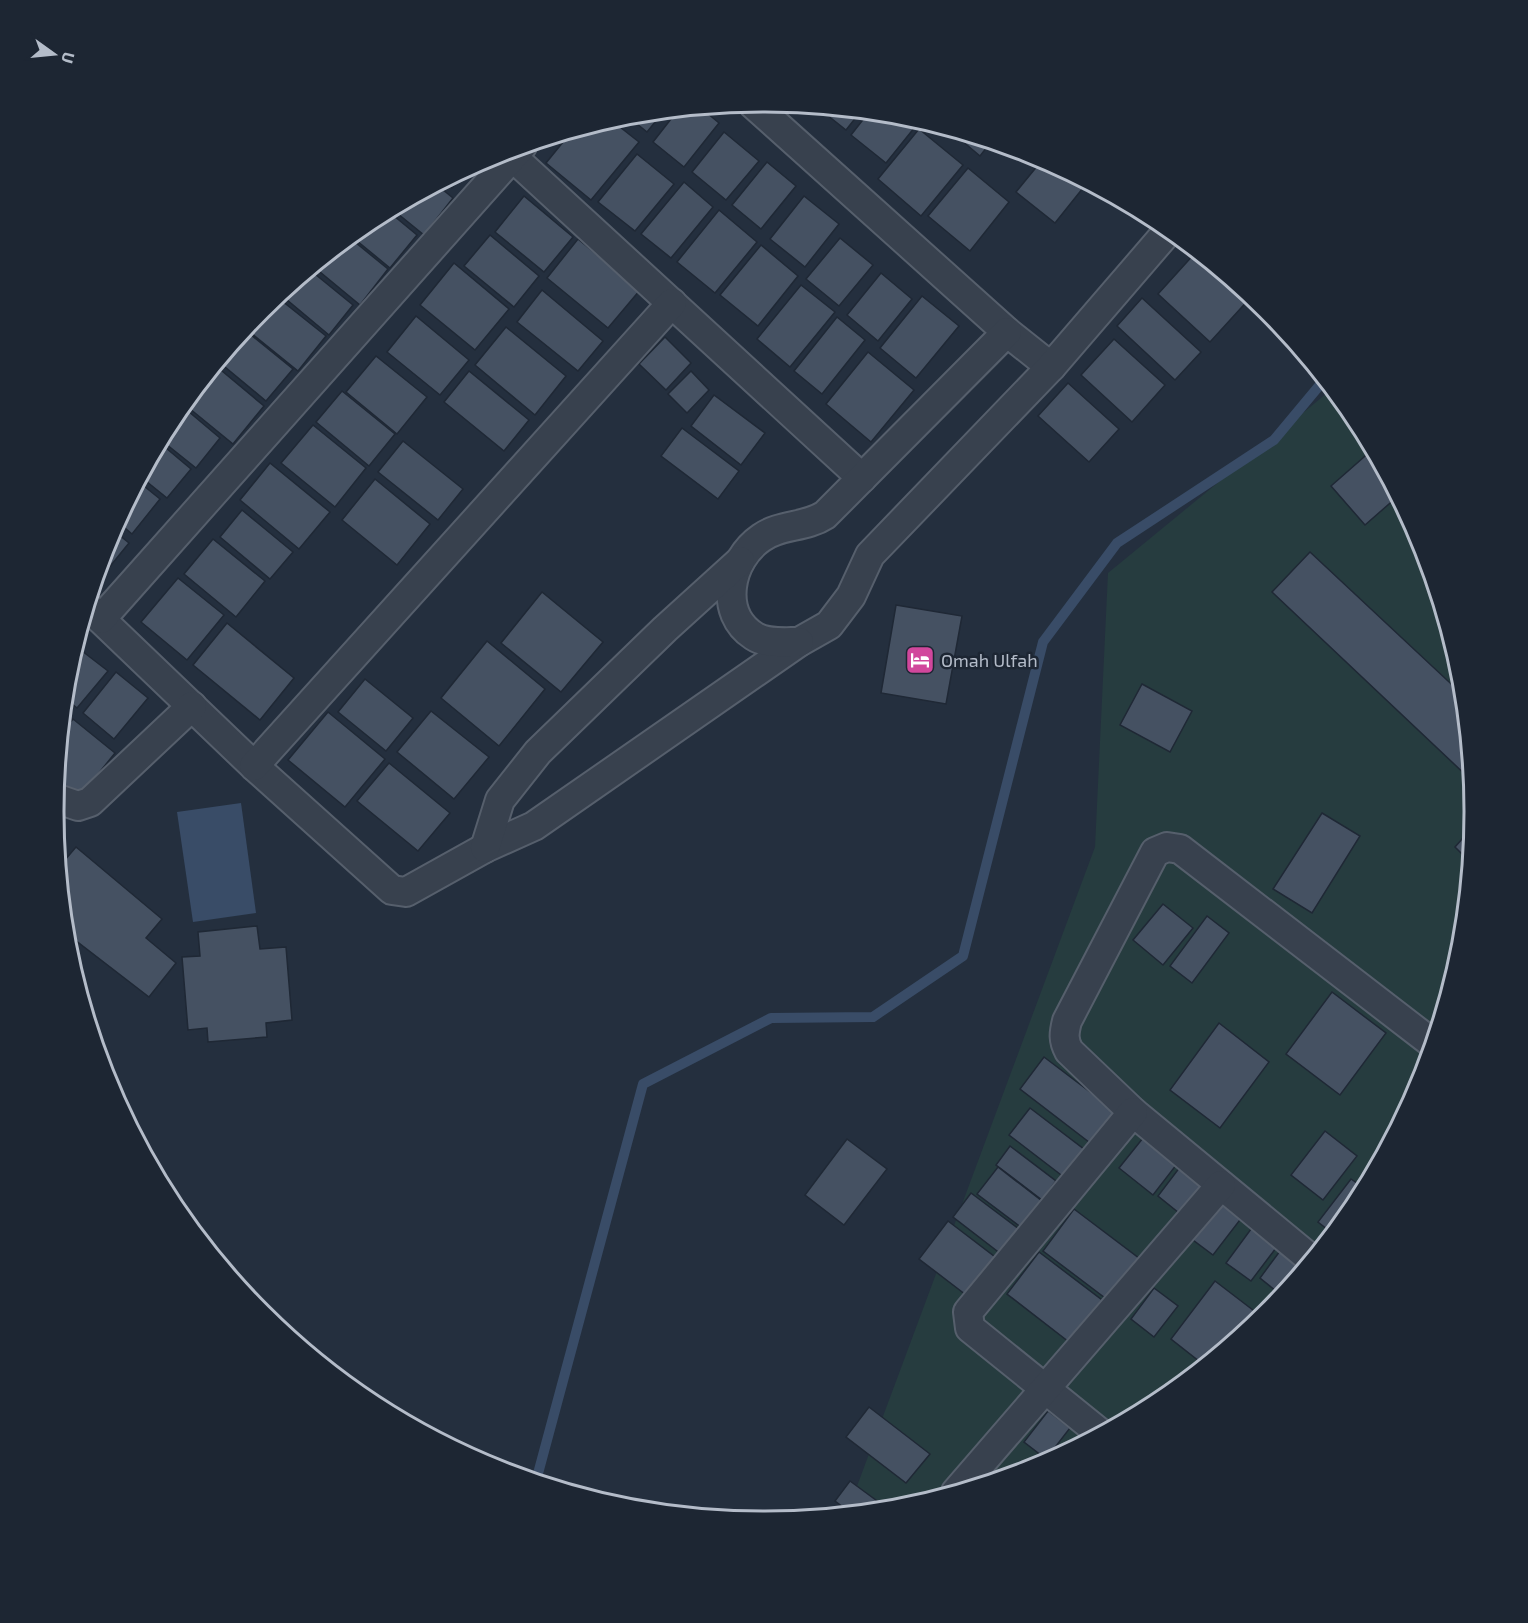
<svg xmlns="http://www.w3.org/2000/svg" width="1528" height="1623" font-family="'Exo 2',sans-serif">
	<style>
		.green { fill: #263c3f }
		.water { fill: #394c67 }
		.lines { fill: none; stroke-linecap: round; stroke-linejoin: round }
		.stream { stroke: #394c67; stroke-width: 10 }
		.building { fill: #455162; stroke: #1f2835; stroke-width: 1.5 }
		.street-casing { stroke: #565f6c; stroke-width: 32 }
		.street { stroke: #38414e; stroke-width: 28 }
		.labels { text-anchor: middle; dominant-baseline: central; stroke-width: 5; stroke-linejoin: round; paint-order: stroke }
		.poi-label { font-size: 18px; fill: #b4bcc9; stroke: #1d2633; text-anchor: start }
		.rim { fill: none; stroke: #b4bcc9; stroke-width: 3 }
	</style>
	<rect width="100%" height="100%" fill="#242f3e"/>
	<polygon class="green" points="1332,389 1355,417 1420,540 1460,673 1474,812 1460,950 1420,1084 1354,1206 1266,1314 1158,1402 1035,1468 902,1508 847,1513 1095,847 1108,573"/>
	<polygon class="water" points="241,803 256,913 193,922 177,812"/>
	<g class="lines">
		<polyline class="stream" points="536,1481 643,1084 771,1018 873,1017 963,956 1043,642 1117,543 1274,440 1324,380"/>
	</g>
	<g class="building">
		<polygon points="817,107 861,111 846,130"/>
		<polygon points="701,108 719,123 684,167 653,142 678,110"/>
		<polygon points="664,111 647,132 626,115"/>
		<polygon points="869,112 903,115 919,122 886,163 851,135"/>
		<polygon points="611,120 639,142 591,200 546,163 572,131"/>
		<polygon points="919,129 963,165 921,216 878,179"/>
		<polygon points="948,129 991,142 980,156"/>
		<polygon points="724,132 759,161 726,200 692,172"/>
		<polygon points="637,154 674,184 635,231 598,202"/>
		<polygon points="1043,159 1087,183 1055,223 1016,192"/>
		<polygon points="767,162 796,186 761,229 732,205"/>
		<polygon points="968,168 1009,202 970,251 928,216"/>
		<polygon points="468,169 452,188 444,181"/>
		<polygon points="684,182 713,207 671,258 641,234"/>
		<polygon points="437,185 453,198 424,235 392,209"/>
		<polygon points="524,196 573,237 544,272 495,232"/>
		<polygon points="804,196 839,224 805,267 770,239"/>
		<polygon points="719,210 757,242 715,293 677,262"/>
		<polygon points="388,211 417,235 390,268 351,236 370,221"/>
		<polygon points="490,235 539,276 514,307 464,266"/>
		<polygon points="350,238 388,269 360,305 314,267"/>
		<polygon points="840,238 873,265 839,306 806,279"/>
		<polygon points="578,239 640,290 608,328 547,278"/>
		<polygon points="761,245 798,276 758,326 720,295"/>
		<polygon points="1196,252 1251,297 1210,342 1158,294"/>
		<polygon points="454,263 509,309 475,350 420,305"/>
		<polygon points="310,270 353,305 329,335 280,294"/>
		<polygon points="881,273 912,299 878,341 847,315"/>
		<polygon points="801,285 835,312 790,367 757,339"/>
		<polygon points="542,290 603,341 578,371 517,322"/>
		<polygon points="922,296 959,326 916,378 880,348"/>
		<polygon points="277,297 326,336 298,371 246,329 262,309"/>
		<polygon points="1142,298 1201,352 1175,380 1117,326"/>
		<polygon points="416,316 469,360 440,395 387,352"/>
		<polygon points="837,317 865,340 822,394 794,371"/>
		<polygon points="506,327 566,376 535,415 475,365"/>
		<polygon points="245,330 293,369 266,401 219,362"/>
		<polygon points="665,337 691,363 666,390 639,364"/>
		<polygon points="1114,339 1165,385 1132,422 1081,375"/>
		<polygon points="868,352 914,390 871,442 826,404"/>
		<polygon points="376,356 427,397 397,434 346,392"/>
		<polygon points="216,366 264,406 233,444 184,404"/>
		<polygon points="469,371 529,420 504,451 444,402"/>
		<polygon points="691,371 709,390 687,413 668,394"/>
		<polygon points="1068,383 1119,429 1089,462 1038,416"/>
		<polygon points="342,391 395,434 369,466 316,422"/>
		<polygon points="714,395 765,433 741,465 691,426"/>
		<polygon points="182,406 220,438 196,468 161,440"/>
		<polygon points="313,425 366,468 335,507 281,463"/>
		<polygon points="682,428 739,471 718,499 661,456"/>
		<polygon points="403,441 463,489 438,520 378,472"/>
		<polygon points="160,443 191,469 167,498 141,477"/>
		<polygon points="1372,450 1397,497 1365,525 1331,486"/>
		<polygon points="270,463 330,512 299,549 240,500"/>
		<polygon points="375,479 430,524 397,565 342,520"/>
		<polygon points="139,482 160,499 132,534 118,522"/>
		<polygon points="242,510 293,552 270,579 220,537"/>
		<polygon points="113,530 129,543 99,580 97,578"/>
		<polygon points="213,539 265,581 236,617 184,574"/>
		<polygon points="1310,552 1463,695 1471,780 1272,592"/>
		<polygon points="178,578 224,615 187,660 141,622"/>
		<polygon points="542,592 603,642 561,692 501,643"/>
		<polygon points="896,605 962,616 946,704 881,693"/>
		<polygon points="227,623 294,678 260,720 193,665"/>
		<polygon points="487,641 545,689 499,746 441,698"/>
		<polygon points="82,651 108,671 77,708 65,698 70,666"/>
		<polygon points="116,672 148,698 114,739 83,713"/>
		<polygon points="365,679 413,718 386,751 338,712"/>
		<polygon points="1142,684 1192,711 1170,752 1120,725"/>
		<polygon points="431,711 489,757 454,799 397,752"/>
		<polygon points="328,712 385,759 345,807 288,760"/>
		<polygon points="73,719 115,753 78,799 57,782 62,733"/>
		<polygon points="389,763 450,813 418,851 357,801"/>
		<polygon points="1322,813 1360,836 1312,913 1273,889"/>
		<polygon points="1472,828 1469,861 1455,847"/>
		<polygon points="76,847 162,919 146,938 176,963 149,997 66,933 59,867"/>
		<polygon points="1163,904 1193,928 1163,965 1133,940"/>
		<polygon points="1207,916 1229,933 1192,983 1170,966"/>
		<polygon points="257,926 260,949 286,947 292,1020 266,1023 267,1037 208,1042 207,1028 188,1030 182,957 200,956 198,932"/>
		<polygon points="1332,992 1386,1033 1340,1095 1286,1054"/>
		<polygon points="1219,1023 1269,1062 1220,1128 1170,1090"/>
		<polygon points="1044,1057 1123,1117 1098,1149 1020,1089"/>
		<polygon points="1030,1108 1089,1153 1069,1181 1009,1135"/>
		<polygon points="1325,1131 1357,1156 1323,1200 1291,1175"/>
		<polygon points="1143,1138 1177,1164 1153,1195 1119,1168"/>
		<polygon points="847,1139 887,1169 844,1225 805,1195"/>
		<polygon points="1010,1146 1056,1181 1042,1200 996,1165"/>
		<polygon points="1383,1153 1369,1179 1365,1177"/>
		<polygon points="998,1167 1042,1201 1022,1228 977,1194"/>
		<polygon points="1180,1167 1212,1191 1189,1221 1158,1196"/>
		<polygon points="1351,1179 1364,1188 1354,1206 1332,1233 1318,1222"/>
		<polygon points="971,1193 1019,1229 1001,1254 953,1217"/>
		<polygon points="1222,1201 1243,1216 1213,1255 1193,1240"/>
		<polygon points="1074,1209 1148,1265 1117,1307 1043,1251"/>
		<polygon points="948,1221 999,1260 970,1298 919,1259"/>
		<polygon points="1254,1225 1279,1244 1251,1281 1226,1263"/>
		<polygon points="1283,1247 1306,1264 1281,1295 1260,1278"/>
		<polygon points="1039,1252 1102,1300 1069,1342 1007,1294"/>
		<polygon points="1215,1281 1262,1317 1204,1365 1171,1339"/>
		<polygon points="1154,1288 1178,1306 1154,1337 1131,1319"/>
		<polygon points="1193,1366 1198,1370 1177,1386"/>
		<polygon points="869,1407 930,1454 906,1483 846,1437"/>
		<polygon points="1048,1411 1070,1428 1046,1459 1024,1442"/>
		<polygon points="1000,1469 1009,1476 991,1481"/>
		<polygon points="850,1481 888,1509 851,1513 835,1501"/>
	</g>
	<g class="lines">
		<g class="street-casing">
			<g id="street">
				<polyline points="752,103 1007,332 1051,367"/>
				<polyline points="506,151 862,478"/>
				<polyline points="88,607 254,766 392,890 406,892 485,848 534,826 799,642 829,625 851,596 870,555 1051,367 1169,230"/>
				<polyline points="101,619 522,146"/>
				<path d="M 799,642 C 784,642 766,644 754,636 C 718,613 729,560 761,538 C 780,524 805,528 825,515 L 1007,332"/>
				<polyline points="254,766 672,303"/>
				<polyline points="55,798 78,806 90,802 192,706"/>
				<polyline points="485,848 500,800 538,752 665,629 740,561"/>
				<path d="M 1311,1259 L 1133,1112 L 1069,1051 C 1063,1040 1064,1033 1067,1021 L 1155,852 L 1167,847 L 1180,849 L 1432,1043"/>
				<polyline points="1100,1433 970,1328 968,1312 1133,1112"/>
				<polyline points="956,1492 1221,1185"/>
			</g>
		</g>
		<use href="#street" class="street"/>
	</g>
	<defs>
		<g id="hotel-square" transform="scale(1.5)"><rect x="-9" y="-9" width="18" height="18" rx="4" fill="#d1479c" stroke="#1d2633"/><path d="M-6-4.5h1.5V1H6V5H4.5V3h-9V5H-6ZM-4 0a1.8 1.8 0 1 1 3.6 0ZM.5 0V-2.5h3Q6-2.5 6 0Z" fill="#fff"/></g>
	</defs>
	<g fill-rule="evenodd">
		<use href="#hotel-square" x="920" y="660"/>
	</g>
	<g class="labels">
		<g class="poi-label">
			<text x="941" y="660">Omah Ulfah</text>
		</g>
	</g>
	<path d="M0 0H1528V1623H0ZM763 112H765A699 699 0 0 1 1464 811V812A699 699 0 0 1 765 1511H763A699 699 0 0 1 64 812V811A699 699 0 0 1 763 112Z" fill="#1d2633" fill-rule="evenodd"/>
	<path class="rim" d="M763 112H765A699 699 0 0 1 1464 811V812A699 699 0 0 1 765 1511H763A699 699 0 0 1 64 812V811A699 699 0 0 1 763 112Z"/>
	<g transform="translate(54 54) rotate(105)" stroke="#1d2633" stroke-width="4.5" paint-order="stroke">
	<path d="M0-4.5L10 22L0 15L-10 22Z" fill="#b4bcc9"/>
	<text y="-9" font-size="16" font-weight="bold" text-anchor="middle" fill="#b4bcc9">U</text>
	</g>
</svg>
